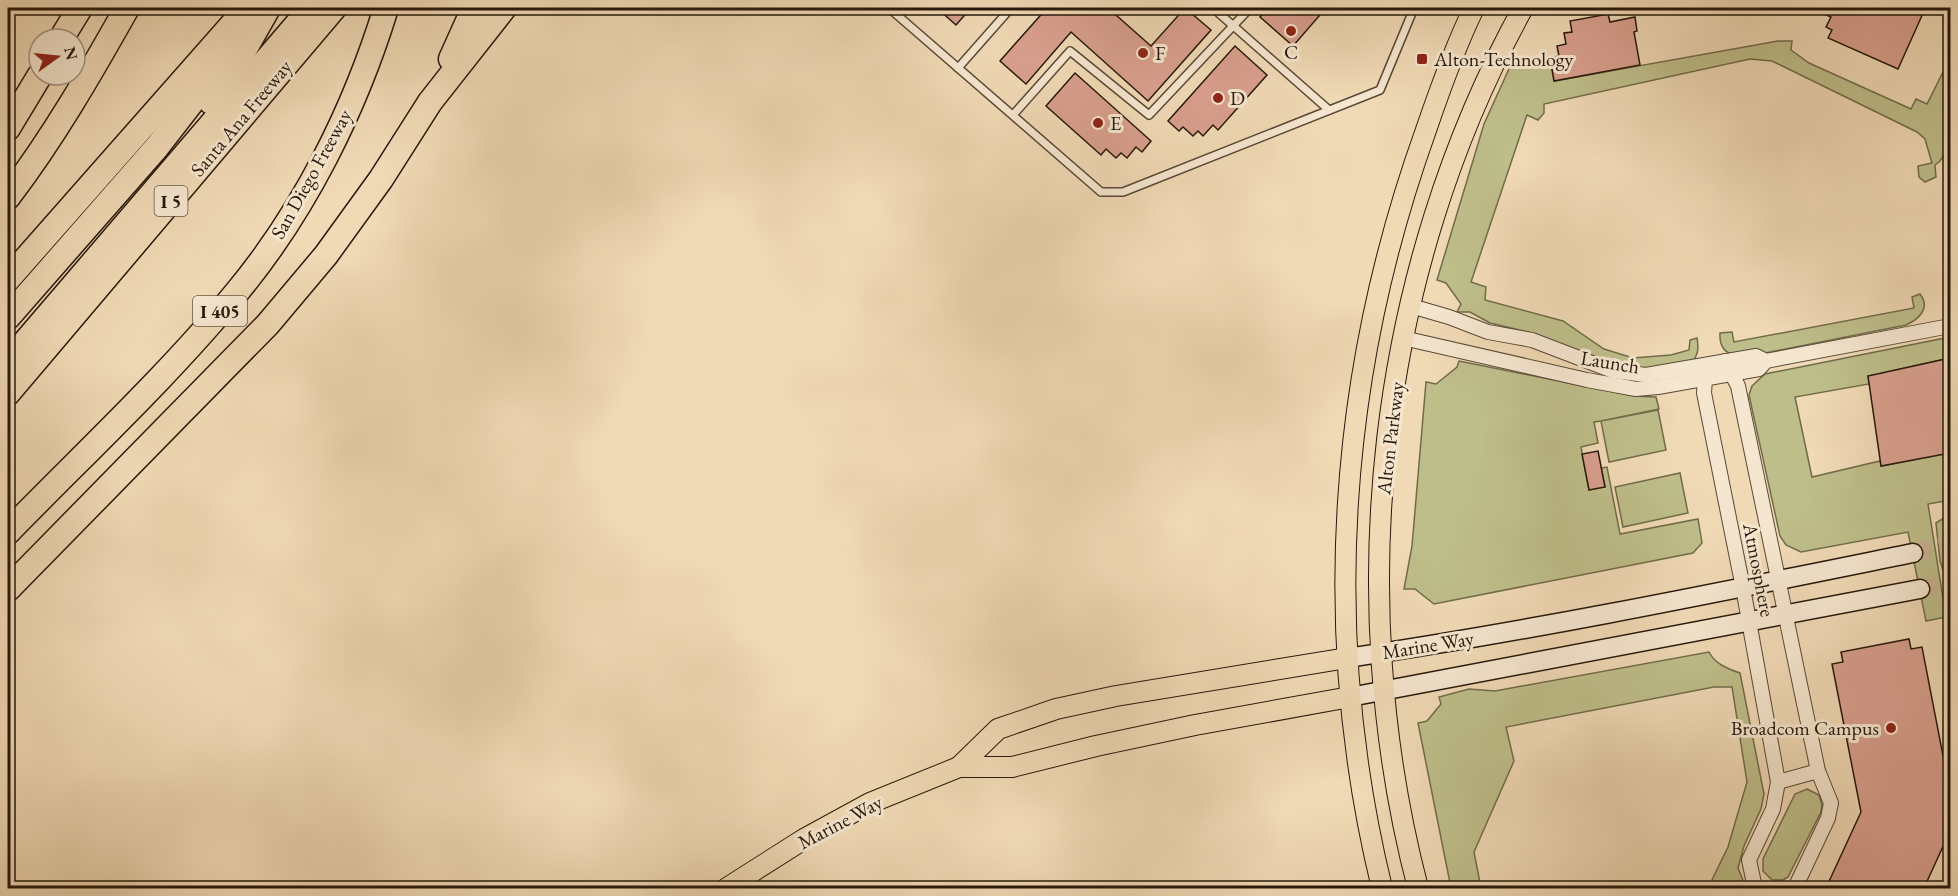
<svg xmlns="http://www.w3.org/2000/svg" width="1958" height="896" font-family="'EB Garamond',serif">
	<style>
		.green { fill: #bebe8a; stroke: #726b4a; stroke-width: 1.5 }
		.building { fill: #d89f8d; stroke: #27180b; stroke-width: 1.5 }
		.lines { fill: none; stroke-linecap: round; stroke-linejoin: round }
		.secondary-tunnel { stroke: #c8b293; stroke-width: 18; stroke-dasharray: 18 9; stroke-linecap: butt }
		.service-casing { stroke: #594836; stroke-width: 10 }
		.minor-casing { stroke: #594836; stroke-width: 16 }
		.secondary-casing { stroke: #27180b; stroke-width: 21 }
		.primary-casing { stroke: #27180b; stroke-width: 22 }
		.motorway-casing { stroke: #27180b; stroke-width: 27 }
		.service { stroke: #f5e6cf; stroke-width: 7 }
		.minor { stroke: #f5e6cf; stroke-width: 14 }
		.secondary { stroke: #f5e6cf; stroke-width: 18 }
		.primary { stroke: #f0d9b5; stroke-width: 20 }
		.motorway { stroke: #f0d9b5; stroke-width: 24 }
		.poi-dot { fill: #8f2418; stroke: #f5e6cf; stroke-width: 2 }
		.labels { text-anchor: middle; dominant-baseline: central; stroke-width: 6; stroke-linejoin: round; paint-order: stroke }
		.shield { fill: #f5e6cf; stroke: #655646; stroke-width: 1.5 }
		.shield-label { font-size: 18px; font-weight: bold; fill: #27180b }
		.poi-label { font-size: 20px; fill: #27180b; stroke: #f5e6cf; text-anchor: start }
		.street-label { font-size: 20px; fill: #27180b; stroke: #f5e6cf }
	</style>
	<rect width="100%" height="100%" fill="#f0d9b5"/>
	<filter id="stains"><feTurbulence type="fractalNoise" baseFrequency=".00333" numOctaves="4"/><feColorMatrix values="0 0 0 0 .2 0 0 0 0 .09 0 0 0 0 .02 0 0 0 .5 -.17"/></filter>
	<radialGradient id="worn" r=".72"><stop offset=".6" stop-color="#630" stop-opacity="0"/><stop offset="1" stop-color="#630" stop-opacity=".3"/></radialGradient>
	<g class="green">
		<path d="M 1778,41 L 1792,41 L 1791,50 L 1809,63 L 1911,109 L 1916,99 L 1927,104 L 1950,58 L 1950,145 L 1940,161 L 1935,165 L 1936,177 L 1925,182 L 1919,177 L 1918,166 L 1932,163 L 1925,139 L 1917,132 L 1772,61 L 1750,59 L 1544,104 L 1544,113 L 1538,120 L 1527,115 L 1471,282 L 1486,287 L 1485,300 L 1563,321 L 1604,349 L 1633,358 L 1671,355 L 1689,350 L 1690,340 L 1697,338 C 1699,349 1698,354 1692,363 L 1650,373 L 1601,365 L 1536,334 L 1490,323 L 1470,312 L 1457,312 L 1461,304 L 1446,283 L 1437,280 L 1484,124 L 1513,60 L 1552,67 L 1555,81 Z"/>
		<path d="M 1920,294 C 1931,308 1919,319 1906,325 L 1740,358 C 1726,353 1719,349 1720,333 L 1732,332 L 1734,342 L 1914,308 L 1912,297 Z"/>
		<polygon points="1950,337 1950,358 1868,376 1869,384 1795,397 1812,477 1880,461 1882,466 1950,453 1950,500 1928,504 1946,617 1926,621 1908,532 1801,552 1786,545 1780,536 1749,395 1752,386 1765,374"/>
		<polygon points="1459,361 1633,396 1656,397 1659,409 1601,421 1658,410 1666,450 1609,462 1601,421 1594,422 1598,443 1581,447 1589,490 1605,487 1601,468 1607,467 1620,534 1698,519 1702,543 1693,553 1434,604 1415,589 1404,589 1412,546 1426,382 1436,384 1457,367"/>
		<polygon points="1680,473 1688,513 1623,527 1615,487"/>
		<polygon points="1950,514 1950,591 1940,561 1936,523"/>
		<path d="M 1709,652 C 1715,664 1728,669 1740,673 L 1764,794 L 1761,809 L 1744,846 L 1738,868 L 1746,888 L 1708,888 L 1728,847 L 1747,782 L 1732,687 L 1714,687 L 1506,727 L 1514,761 L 1474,852 L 1481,888 L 1451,888 L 1418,723 L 1427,721 L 1441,704 L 1439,697 L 1469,689 L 1495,691 Z"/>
		<polygon points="1807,789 1819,795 1822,805 1821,812 1788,877 1783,880 1772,880 1763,871 1763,859 1795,794"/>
	</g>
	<g class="building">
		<polygon points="937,8 971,8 956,25"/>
		<polygon points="1047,8 1108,8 1151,46 1185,8 1211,30 1148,101 1071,32 1026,84 1000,61"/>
		<polygon points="1268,8 1326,8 1293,46 1260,17"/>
		<polygon points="1811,8 1916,8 1924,11 1898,69 1828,38 1832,30 1826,27 1831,17"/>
		<polygon points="1608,14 1610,22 1635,17 1637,31 1634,32 1640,65 1554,81 1550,58 1559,56 1557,46 1566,44 1564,33 1572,32 1570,21"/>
		<polygon points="1235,46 1267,75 1218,130 1213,125 1203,136 1198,131 1193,136 1183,127 1179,131 1168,121"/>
		<polygon points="1075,73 1151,141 1142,152 1136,147 1127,158 1121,153 1116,158 1106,149 1101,155 1046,106"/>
		<polygon points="1950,358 1950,453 1881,466 1868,376"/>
		<polygon points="1598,451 1605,487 1589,490 1582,454"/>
		<polygon points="1909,639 1911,649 1922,647 1950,792 1950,831 1924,888 1826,888 1861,812 1832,664 1843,662 1841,652"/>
	</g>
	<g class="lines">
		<g class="secondary-tunnel">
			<polyline points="1913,553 1950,545"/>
			<polyline points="1920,589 1950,583"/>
		</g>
		<g class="service-casing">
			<g id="service">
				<polyline points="889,8 1101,192 1123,192 1380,90 1414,8"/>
				<polyline points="1213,8 1329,110"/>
				<polyline points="958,68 1011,8"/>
				<polyline points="1013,115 1070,51 1149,115 1250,8"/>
			</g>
		</g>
		<g class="minor-casing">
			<g id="minor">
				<polyline points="1411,306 1449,317 1488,332 1532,340 1613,371 1646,375 1756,356 1766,361"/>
				<polyline points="1403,338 1587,380 1636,389 1658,387 1759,369 1766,361 1950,326"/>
				<polyline points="1725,361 1738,386 1818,771 1831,803 1828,818 1795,888"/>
				<polyline points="1706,365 1704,393 1743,588 1778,782 1773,809 1749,860 1755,888"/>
				<polyline points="1778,782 1818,771"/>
			</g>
		</g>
		<g class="secondary-casing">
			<g id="secondary">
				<path d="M 1347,658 C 1537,630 1725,591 1913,553"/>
				<polyline points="1350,697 1920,589"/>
			</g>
		</g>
		<g class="primary-casing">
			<g id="primary">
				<polyline points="959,767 998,729 1056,709 1116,696 1347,658"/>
				<polyline points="727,888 804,839 870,803 959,767 1012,767 1096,746 1195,725 1350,697"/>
				<path d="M 1382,888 C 1320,634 1338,375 1426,130 C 1440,89 1455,47 1474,8"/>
				<path d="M 1418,888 C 1342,597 1377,272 1523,8"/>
			</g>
		</g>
		<g class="motorway-casing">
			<g id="motorway">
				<polyline points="61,39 80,8"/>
				<polyline points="451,59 474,8"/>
				<polyline points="211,102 228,79 268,8"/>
				<polyline points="8,128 40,75"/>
				<path d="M 8,197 C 53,138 91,72 127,8"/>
				<polyline points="8,279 247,8"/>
				<polyline points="8,317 157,147 202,89 236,33"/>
				<polyline points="8,362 311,8"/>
				<polyline points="8,393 334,8"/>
				<path d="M 8,532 C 85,453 167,377 237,292 C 305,210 355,109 386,8"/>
				<polyline points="8,589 268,324 326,255 381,179 430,102 504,8"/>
			</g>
		</g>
		<use href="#service" class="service"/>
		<use href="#minor" class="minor"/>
		<use href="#secondary" class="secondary"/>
		<use href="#primary" class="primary"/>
		<use href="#motorway" class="motorway"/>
	</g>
	<g class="poi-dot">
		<circle cx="1291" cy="31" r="6"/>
		<circle cx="1143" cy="53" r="6"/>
		<rect x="1416" y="53" width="12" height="12" rx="3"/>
		<circle cx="1218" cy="98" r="6"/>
		<circle cx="1098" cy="123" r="6"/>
		<circle cx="1891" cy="728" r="6"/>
	</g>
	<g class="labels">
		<g class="shield">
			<rect x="154.5" y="186" width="33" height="30" rx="4.5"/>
			<rect x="193" y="296" width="54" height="30" rx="4.5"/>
		</g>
		<g class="shield-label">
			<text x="171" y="201">I 5</text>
			<text x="220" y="311">I 405</text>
		</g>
		<g class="poi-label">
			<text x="1291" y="52" text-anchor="middle">C</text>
			<text x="1155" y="53">F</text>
			<text x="1434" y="59">Alton-Technology</text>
			<text x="1230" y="98">D</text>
			<text x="1110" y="123">E</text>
			<text x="1879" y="728" text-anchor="end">Broadcom Campus</text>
		</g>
		<g class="street-label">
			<text transform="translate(241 118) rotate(-50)">Santa Ana Freeway</text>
			<text transform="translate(311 174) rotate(-61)">San Diego Freeway</text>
			<text transform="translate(1610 362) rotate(9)">Launch</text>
			<text transform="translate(1390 438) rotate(-83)">Alton Parkway</text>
			<text transform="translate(1759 570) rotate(79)">Atmosphere</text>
			<text transform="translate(1428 645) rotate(-9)">Marine Way</text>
			<text transform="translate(840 822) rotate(-28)">Marine Way</text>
		</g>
	</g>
	<rect width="1958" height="896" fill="none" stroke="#f0d9b5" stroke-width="30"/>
	<rect x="9" y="9" width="1940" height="878" fill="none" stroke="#27180b" stroke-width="3"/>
	<rect x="15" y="15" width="1928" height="866" fill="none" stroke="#27180b" stroke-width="1.5"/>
	<g transform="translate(57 57) rotate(75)"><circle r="28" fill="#f5e6cf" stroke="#a39481" stroke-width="1.5"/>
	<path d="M0-4.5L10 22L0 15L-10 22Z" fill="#8f2418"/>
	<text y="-9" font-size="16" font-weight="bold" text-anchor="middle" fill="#27180b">N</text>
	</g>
	<rect width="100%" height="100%" filter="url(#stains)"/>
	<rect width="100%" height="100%" fill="url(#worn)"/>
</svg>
